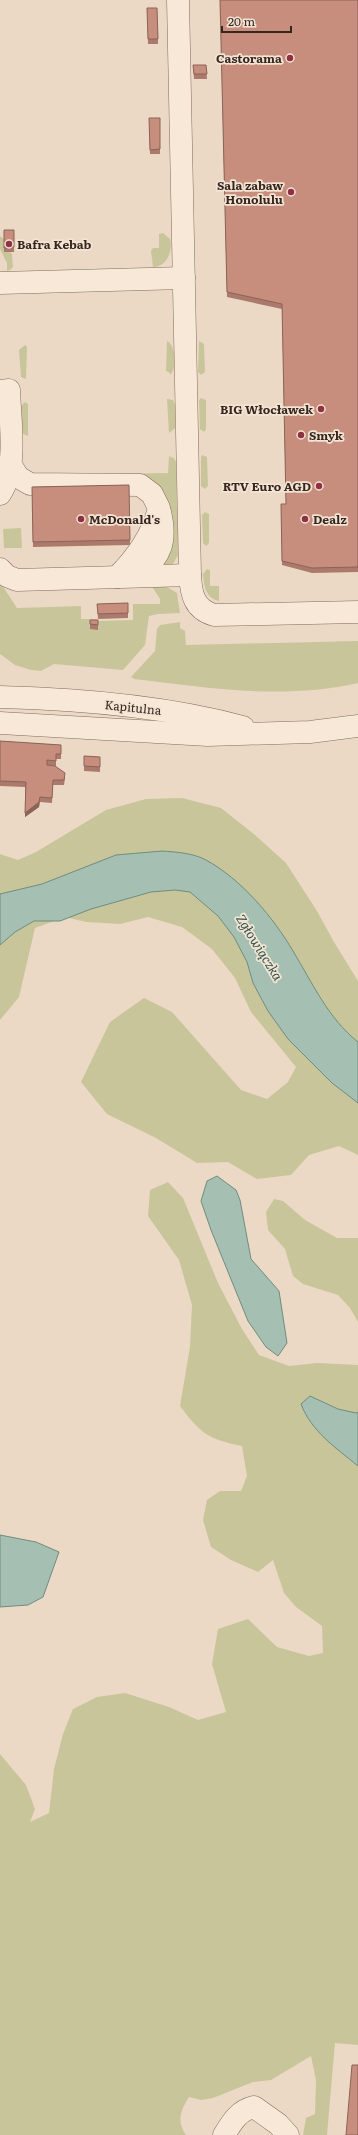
<svg xmlns="http://www.w3.org/2000/svg" width="358" height="2135" font-family="Literata,serif">
	<style>
		.green { fill: #c9c59a }
		.water { fill: #a6bfb3; stroke: #6e8d7f }
		.lines { fill: none; stroke-linecap: round; stroke-linejoin: round }
		.minor-casing { stroke: #856a5c; stroke-width: 23 }
		.minor { stroke: #f7e8d8; stroke-width: 22 }
		.wall { fill: #ab7a6c }
		.shaded-wall { fill: #8b6358 }
		.building { fill: #c78e7d; stroke: #8b6358 }
		.poi-dot { fill: #903043; stroke: #f3e4d4; stroke-width: 1.5 }
		.labels { text-anchor: middle; dominant-baseline: central; stroke-width: 3.5; stroke-linejoin: round; paint-order: stroke }
		.poi-label { font-size: 12px; font-weight: bold; fill: #36261f; stroke: #f3e4d4; text-anchor: end }
		.street-label { font-size: 12px; fill: #36261f; stroke: #f3e4d4 }
		.water-label { font-size: 13px; font-style: italic; fill: #30554b; stroke: #f3e4d4 }
	</style>
	<rect width="100%" height="100%" fill="#ebd9c5"/>
	<g class="green">
		<path d="M 163,233 L 170,239 C 173,251 167,267 153,267 L 151,251 L 153,248 L 159,248 L 159,234 Z"/>
		<polygon points="0,236 4,239 4,252 10,252 12,254 13,267 10,270 7,271 7,263 0,249"/>
		<path d="M 167,341 C 176,345 177,369 170,375 L 170,373 L 166,371 Z"/>
		<polygon points="199,341 204,344 205,372 201,375 198,372"/>
		<polygon points="25,345 27,347 26,379 21,377 19,350"/>
		<polygon points="201,398 206,400 206,429 204,432 200,429 199,400"/>
		<polygon points="167,399 173,400 175,405 175,428 169,433"/>
		<polygon points="25,402 28,404 28,436 23,434 21,430 21,406"/>
		<polygon points="202,455 207,457 208,486 205,489 201,486 201,457"/>
		<polygon points="169,456 174,458 176,462 178,555 173,564 158,568 164,500 60,475 168,473"/>
		<polygon points="205,512 209,514 209,543 206,546 203,543 202,515"/>
		<polygon points="21,528 22,548 4,548 3,529"/>
		<path d="M 207,569 L 210,570 L 210,586 L 219,586 L 219,601 C 205,598 204,585 203,574 Z"/>
		<polygon points="0,582 17,608 81,606 81,619 97,619 97,621 133,620 133,604 160,604 160,599 151,585 164,586 167,588 167,587 177,593 180,613 158,614 149,616 145,645 123,670 54,664 41,671 31,670 15,665 0,654"/>
		<path d="M 180,622 L 180,628 L 185,631 L 186,645 L 358,641 L 358,683 C 283,700 209,688 134,679 L 131,677 L 155,651 L 157,629 L 160,625 Z"/>
		<polygon points="182,798 221,808 255,835 286,863 317,911 334,942 358,981 358,1155 339,1146 309,1155 291,1175 257,1179 228,1162 197,1163 156,1138 107,1114 81,1082 110,1022 144,998 172,1012 241,1090 267,1099 288,1082 296,1067 251,1012 235,978 212,949 182,927 148,917 120,924 86,922 65,917 35,928 19,997 0,1020 0,854 18,860 36,852 106,810 146,799"/>
		<path d="M 168,1182 L 183,1198 L 218,1283 L 242,1329 L 259,1355 L 289,1366 L 317,1363 L 358,1365 L 358,2045 L 335,2043 L 327,2135 L 303,2135 L 306,2118 L 315,2114 L 316,2080 L 311,2056 L 271,2080 L 253,2082 L 213,2098 L 201,2100 L 189,2097 C 181,2110 176,2121 186,2135 L 0,2135 L 0,1754 L 26,1785 L 35,1809 L 30,1822 L 49,1813 L 54,1769 L 63,1734 L 73,1709 L 97,1697 L 125,1693 L 169,1707 L 198,1720 L 226,1712 L 212,1664 L 218,1629 L 248,1619 L 277,1647 L 309,1656 L 323,1653 L 322,1626 L 296,1607 L 284,1593 L 273,1560 L 258,1572 L 231,1560 L 211,1547 L 203,1520 L 207,1500 L 220,1491 L 241,1491 L 247,1476 L 242,1446 C 208,1439 201,1434 180,1406 L 190,1347 L 192,1305 L 179,1260 L 148,1216 L 150,1190 Z"/>
		<polygon points="274,1199 283,1201 305,1220 337,1238 358,1238 358,1322 350,1308 338,1295 303,1284 293,1276 285,1249 268,1230 266,1212"/>
	</g>
	<g class="water">
		<path d="M 162,851 C 176,852 193,853 206,860 C 241,879 273,917 293,951 C 313,984 328,1018 358,1042 L 358,1103 L 332,1083 L 288,1039 L 268,1011 L 253,983 L 247,962 L 234,937 L 218,916 L 190,892 L 175,890 L 151,892 L 91,909 L 60,921 L 34,921 L 15,932 L 0,945 L 0,894 L 42,884 L 116,855 Z"/>
		<polygon points="217,1176 236,1190 240,1200 251,1259 279,1291 287,1343 278,1356 266,1347 248,1321 211,1230 201,1201 207,1181"/>
		<path d="M 310,1396 L 338,1409 L 356,1413 L 358,1412 L 358,1466 C 336,1448 311,1431 301,1404 Z"/>
		<polygon points="0,1535 36,1542 59,1552 43,1597 28,1605 0,1607"/>
	</g>
	<g class="lines">
		<g class="minor-casing">
			<g id="minor">
				<path d="M 178,0 L 190,575 C 191,594 194,609 214,615 L 358,612"/>
				<polyline points="0,283 184,278"/>
				<path d="M 0,391 L 9,390 C 10,421 18,468 0,494"/>
				<path d="M 11,465 L 18,477 L 30,484 L 140,485 L 152,494 L 159,508 C 153,534 136,558 117,577"/>
				<polyline points="0,569 7,576 17,580 190,575"/>
				<path d="M 139,576 C 161,555 167,542 160,512"/>
				<path d="M 0,697 C 81,699 165,706 243,727"/>
				<polyline points="0,723 208,735 310,732 358,726"/>
				<path d="M 224,2135 C 232,2122 238,2111 254,2107 L 278,2124 L 288,2135"/>
			</g>
		</g>
		<use href="#minor" class="minor"/>
	</g>
	<g class="wall">
		<polygon points="220,0 358,0 358,572 312,573 282,565 281,504 286,504 282,309 227,297"/>
		<polygon points="147,8 157,8 158,44 148,44"/>
		<polygon points="193,65 206,65 207,79 194,79"/>
		<polygon points="149,118 160,118 160,154 150,154"/>
		<rect x="4" y="230" width="10" height="22"/>
		<polygon points="129,485 130,545 33,547 32,487"/>
		<polygon points="128,603 128,618 98,619 97,604"/>
		<polygon points="90,620 98,620 98,630 90,629"/>
		<polygon points="0,741 61,745 61,759 56,759 56,766 47,765 65,778 64,785 53,785 52,803 40,802 39,807 25,817 25,787 0,786"/>
		<polygon points="84,756 100,757 100,772 84,771"/>
	</g>
	<polygon class="shaded-wall" points="40,797 39,807 25,817 25,813"/>
	<g class="building">
		<polygon points="220,0 358,0 358,567 312,568 282,561 281,504 286,504 282,304 227,292"/>
		<polygon points="147,8 157,8 158,39 148,39"/>
		<polygon points="193,65 206,65 207,74 194,74"/>
		<polygon points="149,118 160,118 160,149 150,150"/>
		<polygon points="4,230 14,230 14,247 4,248"/>
		<polygon points="129,485 130,540 33,542 32,487"/>
		<polygon points="128,603 128,613 98,614 97,604"/>
		<polygon points="90,620 98,620 98,625 90,624"/>
		<polygon points="0,741 61,745 61,754 56,754 56,761 47,760 47,765 55,766 65,773 64,780 53,780 52,798 40,797 39,802 25,813 26,782 0,781"/>
		<polygon points="84,756 100,757 100,767 84,766"/>
		<polygon points="352,2065 358,2065 358,2135 346,2135"/>
	</g>
	<g class="poi-dot">
		<circle cx="290" cy="58" r="4"/>
		<circle cx="291" cy="192" r="4"/>
		<circle cx="9" cy="244" r="4"/>
		<circle cx="321" cy="409" r="4"/>
		<circle cx="301" cy="435" r="4"/>
		<circle cx="319" cy="486" r="4"/>
		<circle cx="81" cy="519" r="4"/>
		<circle cx="305" cy="519" r="4"/>
	</g>
	<g class="labels">
		<g class="poi-label">
			<text x="282" y="58">Castorama</text>
			<text x="283" y="185">Sala zabaw<tspan x="283" dy="14">Honolulu</tspan></text>
			<text x="17" y="244" text-anchor="start">Bafra Kebab</text>
			<text x="313" y="409">BIG Włocławek</text>
			<text x="309" y="435" text-anchor="start">Smyk</text>
			<text x="311" y="486">RTV Euro AGD</text>
			<text x="89" y="519" text-anchor="start">McDonald's</text>
			<text x="313" y="519" text-anchor="start">Dealz</text>
		</g>
		<g class="street-label">
			<text transform="translate(133 707) rotate(6)">Kapitulna</text>
		</g>
		<g class="water-label">
			<text transform="translate(260 947) rotate(58)">Zgłowiączka</text>
		</g>
	</g>
	<path d="M222 26v6h69v-6" fill="none" stroke="#36261f" stroke-width="2"/>
	<text x="228" y="26" font-size="12" fill="#36261f" stroke="#f3e4d4" stroke-width="3" paint-order="stroke">20 m</text>
</svg>
